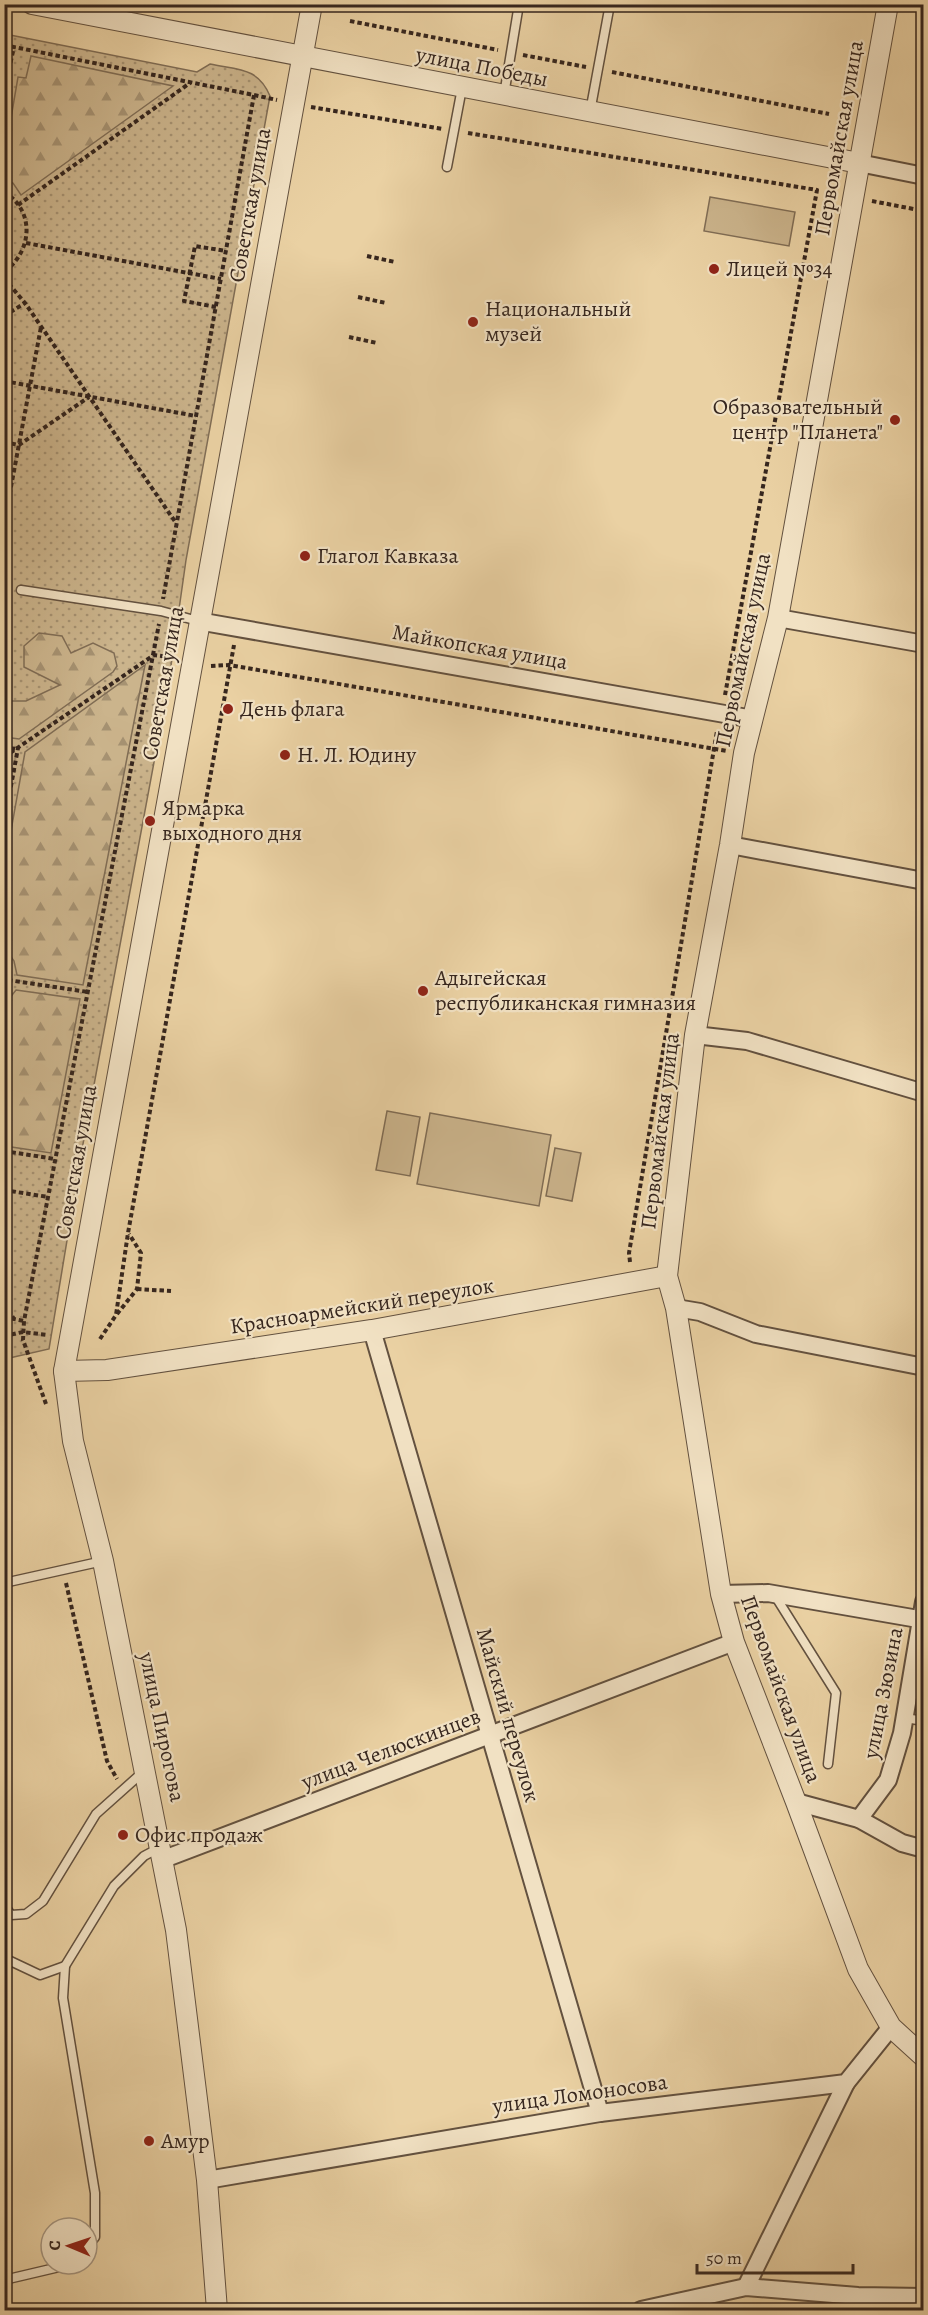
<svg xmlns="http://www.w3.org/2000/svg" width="928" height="2315" font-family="Alegreya,serif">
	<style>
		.grass { fill: url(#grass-dots); stroke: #806d55; stroke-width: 1.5 }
		.forest { fill: url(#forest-firs); stroke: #806d55; stroke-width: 1.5 }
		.garden { fill: #cbb48c; stroke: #806d55; stroke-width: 1.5 }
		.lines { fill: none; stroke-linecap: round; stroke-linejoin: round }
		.service-casing { stroke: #63513f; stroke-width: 11 }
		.minor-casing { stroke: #63513f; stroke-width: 20 }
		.tertiary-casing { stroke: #63513f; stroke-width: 22 }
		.path { stroke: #36261e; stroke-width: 4; stroke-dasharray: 4.5 3; stroke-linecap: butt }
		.service { stroke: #f1e1c3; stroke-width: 8 }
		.minor { stroke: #f1e1c3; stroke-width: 16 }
		.tertiary { stroke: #f1e1c3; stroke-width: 20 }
		.poi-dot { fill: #8f2418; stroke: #f1e1c3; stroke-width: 2 }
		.labels { text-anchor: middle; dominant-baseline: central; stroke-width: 4.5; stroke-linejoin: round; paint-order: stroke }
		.street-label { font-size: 22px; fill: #36261e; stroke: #f1e1c3 }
		.poi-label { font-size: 22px; fill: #36261e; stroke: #f1e1c3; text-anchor: start }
	</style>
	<defs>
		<pattern id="grass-dots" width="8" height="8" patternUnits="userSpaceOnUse" patternTransform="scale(1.5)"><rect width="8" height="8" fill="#cbb48c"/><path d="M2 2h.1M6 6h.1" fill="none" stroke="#a69272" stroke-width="1.8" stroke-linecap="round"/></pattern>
		<pattern id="forest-firs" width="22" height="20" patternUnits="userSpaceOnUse" patternTransform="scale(1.5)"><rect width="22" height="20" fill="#cbb48c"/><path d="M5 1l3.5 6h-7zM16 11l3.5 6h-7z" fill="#a69272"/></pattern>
	</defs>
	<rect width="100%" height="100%" fill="#ead1a3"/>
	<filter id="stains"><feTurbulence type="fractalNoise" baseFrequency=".00333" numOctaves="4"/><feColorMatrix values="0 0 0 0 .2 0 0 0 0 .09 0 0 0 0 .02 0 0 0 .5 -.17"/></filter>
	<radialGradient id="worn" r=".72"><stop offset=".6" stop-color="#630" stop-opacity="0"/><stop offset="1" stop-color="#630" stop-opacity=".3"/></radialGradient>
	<path class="grass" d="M 5,34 L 197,72 L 210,64 C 238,70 258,67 270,96 L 186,560 L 168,687 L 83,1144 L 49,1349 L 5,1359 Z"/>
	<g class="forest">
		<polygon points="31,56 173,86 21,195 13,183 5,180 5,153 18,77 26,78"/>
		<polygon points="39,633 62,636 71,653 93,643 114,653 117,666 113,672 19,739 5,737 5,701 26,701 60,685 24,667 24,646"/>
		<polygon points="145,665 83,985 17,975 14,961 5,948 4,870 25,752"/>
		<polygon points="16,990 80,999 51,1153 5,1146 5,1004"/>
	</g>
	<g class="garden">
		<polygon points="710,197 795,212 789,246 704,231"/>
		<polygon points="387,1111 420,1117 410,1176 376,1170"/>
		<polygon points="430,1113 551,1135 539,1206 417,1184"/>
		<polygon points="555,1148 581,1153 572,1201 546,1196"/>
	</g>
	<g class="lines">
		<g class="service-casing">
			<g id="service">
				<polyline points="504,95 519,4"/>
				<polyline points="590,112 610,4"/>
				<polyline points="447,167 462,88"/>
				<polyline points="21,590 161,611 198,621"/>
				<polyline points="4,1583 103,1561"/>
				<polyline points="774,1594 836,1693 828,1764"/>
				<polyline points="905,1718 924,1721"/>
				<polyline points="4,1905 11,1915 26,1914 43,1901 96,1814 143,1772"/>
				<polyline points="4,1958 40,1975 65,1966 114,1886 144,1856 161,1847"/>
				<polyline points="65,1966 63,1998 95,2193 95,2237 87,2247"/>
				<polyline points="4,2280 72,2264"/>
			</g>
		</g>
		<g class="minor-casing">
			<g id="minor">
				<polyline points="859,163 924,176"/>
				<polyline points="778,618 924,644"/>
				<polyline points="198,621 753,719"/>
				<polyline points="730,845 924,881"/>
				<polyline points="695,1035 747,1041 924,1093"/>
				<polyline points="676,1308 700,1312 756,1334 924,1367"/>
				<polyline points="372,1330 600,2113"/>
				<polyline points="721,1594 768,1593 924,1620"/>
				<polyline points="796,1802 859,1819 902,1843 924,1849"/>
				<polyline points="859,1819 888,1780 902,1733 924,1602"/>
				<polyline points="164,1859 734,1642"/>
				<polyline points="207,2180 600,2113 846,2083 891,2027"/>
				<polyline points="746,2287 846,2083"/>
				<polyline points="641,2310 746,2287 858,2296 924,2297"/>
			</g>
		</g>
		<g class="tertiary-casing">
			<g id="tertiary">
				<polyline points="32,4 859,163"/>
				<polyline points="888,4 778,618 744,753 730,845 695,1035 667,1276 676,1308 721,1594 734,1642 796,1802 858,1969 891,2027 924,2057"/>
				<polyline points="64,1371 107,1370 372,1330 667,1276"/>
				<polyline points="217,2310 207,2180 176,1930 103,1561 73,1441 64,1371 312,4"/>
			</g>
		</g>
		<g class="path">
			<polyline points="253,4 271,6"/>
			<polyline points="350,21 498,50"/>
			<polyline points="4,45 254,95 163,599"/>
			<polyline points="523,55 586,67"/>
			<polyline points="612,72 829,114"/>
			<polyline points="4,92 14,47"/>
			<polyline points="254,95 277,100"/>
			<polyline points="311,107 443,129"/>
			<polyline points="468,133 817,190 725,695"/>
			<path d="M 4,192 C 36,211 32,252 4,272"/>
			<polyline points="872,201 924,211"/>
			<polyline points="18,205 190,83"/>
			<polyline points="26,243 221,279"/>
			<polyline points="367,256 395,262"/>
			<polyline points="4,278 25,303 176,523"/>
			<polyline points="358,297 386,303"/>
			<polyline points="216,307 184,301 195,246 226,251"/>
			<polyline points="4,316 25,303"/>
			<polyline points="349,337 377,343"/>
			<polyline points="4,381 196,416"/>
			<polyline points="4,442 19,445 89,397"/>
			<polyline points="4,524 41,327"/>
			<polyline points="211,666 229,665 727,751"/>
			<polyline points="4,747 15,749"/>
			<polyline points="4,757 154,655 169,657"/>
			<polyline points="4,824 18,748"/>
			<path d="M 4,958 C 10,968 11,979 4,989"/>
			<polyline points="8,980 88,992"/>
			<polyline points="4,1151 55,1159"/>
			<polyline points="4,1190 48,1197"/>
			<polyline points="630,1262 629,1253 717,731"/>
			<polyline points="137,1289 171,1291"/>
			<polyline points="4,1304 14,1319"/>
			<polyline points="117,1314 137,1289 141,1253 129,1234"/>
			<polyline points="4,1317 24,1321"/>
			<polyline points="4,1336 23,1332 48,1335"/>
			<polyline points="100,1339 116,1315 128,1233 234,645"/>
			<polyline points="46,1404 23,1340 24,1321 159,624"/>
			<polyline points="66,1583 107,1761 117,1779"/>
		</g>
		<use href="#service" class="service"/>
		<use href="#minor" class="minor"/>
		<use href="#tertiary" class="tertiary"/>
	</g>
	<g class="poi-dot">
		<circle cx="714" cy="269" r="6"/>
		<circle cx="473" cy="322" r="6"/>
		<circle cx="895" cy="420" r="6"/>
		<circle cx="305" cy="556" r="6"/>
		<circle cx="228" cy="709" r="6"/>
		<circle cx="285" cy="755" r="6"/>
		<circle cx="150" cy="821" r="6"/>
		<circle cx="423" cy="991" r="6"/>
		<circle cx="123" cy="1835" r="6"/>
		<circle cx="149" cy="2141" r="6"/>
	</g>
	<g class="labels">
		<g class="street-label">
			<text transform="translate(482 67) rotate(11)">улица Победы</text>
			<text transform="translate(839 138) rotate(-80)">Первомайская улица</text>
			<text transform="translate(250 205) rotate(-80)">Советская улица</text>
			<text transform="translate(480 647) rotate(10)">Майкопская улица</text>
			<text transform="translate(743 650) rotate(-78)">Первомайская улица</text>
			<text transform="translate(163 683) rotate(-80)">Советская улица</text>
			<text transform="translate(660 1131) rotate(-83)">Первомайская улица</text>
			<text transform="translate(76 1162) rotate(-80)">Советская улица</text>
			<text transform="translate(362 1306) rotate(-9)">Красноармейский переулок</text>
			<text transform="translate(781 1689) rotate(70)">Первомайская улица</text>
			<text transform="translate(883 1693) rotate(-79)">улица Зюзина</text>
			<text transform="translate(508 1715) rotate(74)">Майский переулок</text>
			<text transform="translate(162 1727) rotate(78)">улица Пирогова</text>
			<text transform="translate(391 1749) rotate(-21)">улица Челюскинцев</text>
			<text transform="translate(580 2094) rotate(-8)">улица Ломоносова</text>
		</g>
		<g class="poi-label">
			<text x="726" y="269">Лицей №34</text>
			<text x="485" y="309">Национальный<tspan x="485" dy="25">музей</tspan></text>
			<text x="883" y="407" text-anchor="end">Образовательный<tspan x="883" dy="25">центр "Планета"</tspan></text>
			<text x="317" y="556">Глагол Кавказа</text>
			<text x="240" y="709">День флага</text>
			<text x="297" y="755">Н. Л. Юдину</text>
			<text x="162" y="808">Ярмарка<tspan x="162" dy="25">выходного дня</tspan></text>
			<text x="435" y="978">Адыгейская<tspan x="435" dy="25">республиканская гимназия</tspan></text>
			<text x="135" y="1835">Офис продаж</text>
			<text x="161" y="2141">Амур</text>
		</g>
	</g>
	<rect width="928" height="2315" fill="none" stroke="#ead1a3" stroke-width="24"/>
	<rect x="6" y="6" width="916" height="2303" fill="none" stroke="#36261e" stroke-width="3"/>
	<rect x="12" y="12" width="904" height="2291" fill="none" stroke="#36261e" stroke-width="1.5"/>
	<g transform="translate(69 2246) rotate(272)"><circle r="28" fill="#f1e1c3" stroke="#a69681" stroke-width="1.5"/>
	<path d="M0-4.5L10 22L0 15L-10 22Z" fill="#8f2418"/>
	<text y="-9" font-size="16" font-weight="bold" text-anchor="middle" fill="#36261e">С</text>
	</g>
	<path d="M697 2264v9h156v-9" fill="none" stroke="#36261e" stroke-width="3"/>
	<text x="706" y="2264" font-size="18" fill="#36261e" stroke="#f1e1c3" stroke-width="4.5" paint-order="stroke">50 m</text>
	<rect width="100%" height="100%" filter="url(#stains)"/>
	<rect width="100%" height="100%" fill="url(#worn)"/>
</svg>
